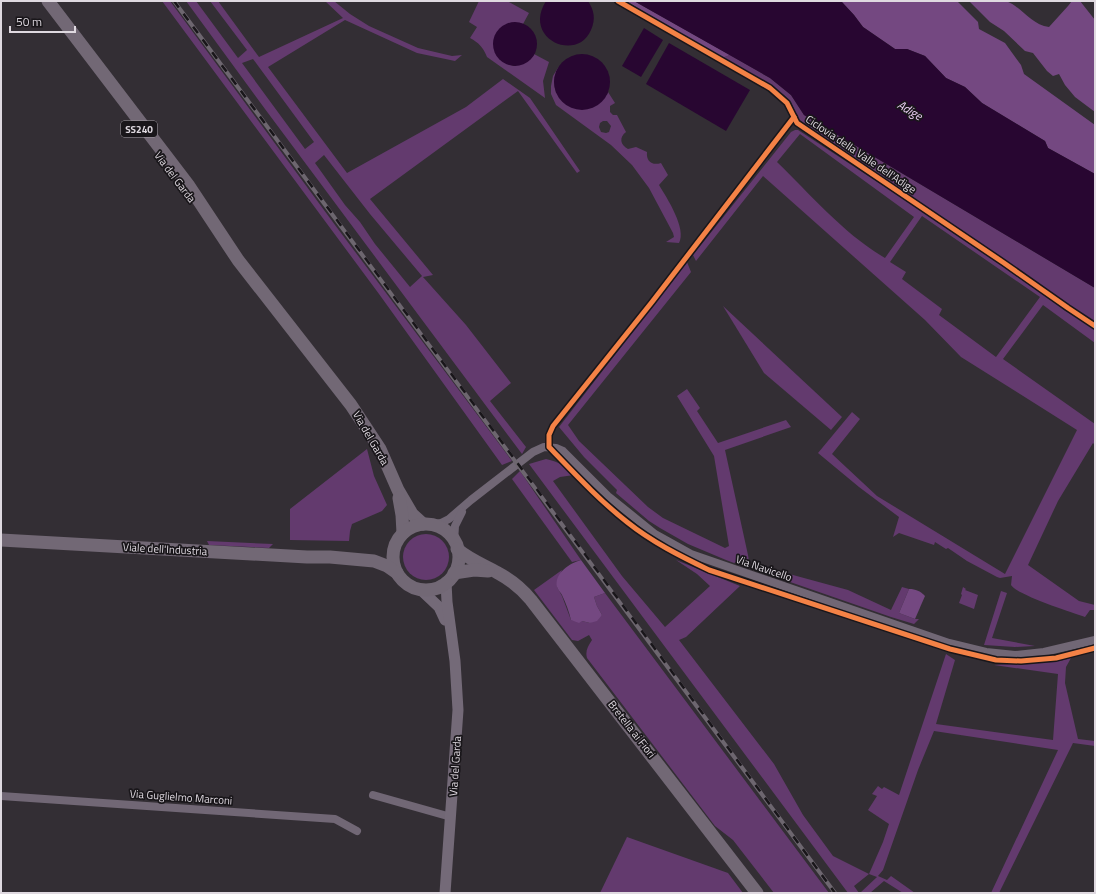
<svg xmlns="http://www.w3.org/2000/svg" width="1096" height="894" font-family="'Titillium Web',sans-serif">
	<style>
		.green { fill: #633a6e; fill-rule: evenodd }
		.forest { fill: #744881 }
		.water { fill: #280631 }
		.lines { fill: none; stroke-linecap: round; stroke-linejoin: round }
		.street { stroke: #716775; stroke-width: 8 }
		.secondary { stroke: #746a78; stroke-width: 11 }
		.primary { stroke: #726875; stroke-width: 13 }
		.rail-casing { stroke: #6d666f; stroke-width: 4 }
		.rail { stroke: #19161a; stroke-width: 2.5; stroke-dasharray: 8; stroke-linecap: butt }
		.cycleway-casing { stroke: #19161a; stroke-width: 8 }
		.cycleway { stroke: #f48246; stroke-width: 5 }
		.labels { text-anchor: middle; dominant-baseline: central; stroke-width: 3.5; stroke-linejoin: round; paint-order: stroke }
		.shield { fill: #19161a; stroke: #a49ea5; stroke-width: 1 }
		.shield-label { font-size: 10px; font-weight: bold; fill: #dfd9e0 }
		.street-label { font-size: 11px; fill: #dfd9e0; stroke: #19161a }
		.water-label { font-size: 12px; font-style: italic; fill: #ecd0f5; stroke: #19161a }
	</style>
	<rect width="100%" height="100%" fill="#332e34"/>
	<g class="green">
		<polygon points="162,1 170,1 335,225 512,461 502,465 379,294"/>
		<path d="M 186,1 L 196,1 L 238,58 L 247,50 L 210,1 L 218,1 L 259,57 L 343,18 L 325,1 L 334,1 L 350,14 L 369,26 L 418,48 L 452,56 L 462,55 L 455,61 L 417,53 L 345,20 L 268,67 L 347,173 L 466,107 L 503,79 L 530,98 L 580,171 L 577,173 L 518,91 L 370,199 L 433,275 L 423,277 L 466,325 L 511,383 L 490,401 L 526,447 L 522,454 L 265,109 ZM 253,59 L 314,142 L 305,149 L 242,63 ZM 324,155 L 370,214 L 422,276 L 410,287 L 375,244 L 360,222 L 345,205 L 315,163 Z"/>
		<path d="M 479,1 L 507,1 L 529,13 L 523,24 L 519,23 L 496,34 C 490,50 498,62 514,66 L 533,56 L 534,54 L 549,62 L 543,81 L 545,98 L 487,57 C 483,47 479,43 470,38 L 477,27 L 469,22 Z"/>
		<polygon points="730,55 770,78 791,95 804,115 1095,288 1095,323 798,119 791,102 784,95 722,58"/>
		<path d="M 559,66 C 554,76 553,82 556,93 L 607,95 L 608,92 L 615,103 L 610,106 L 610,112 L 613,115 L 617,115 L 626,132 C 619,137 620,145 628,149 L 636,147 L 647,152 C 646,161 652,166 661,163 L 668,175 L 659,185 C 667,198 687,229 679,243 L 666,242 L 674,237 L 673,233 L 649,188 L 632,165 L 611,145 L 556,105 L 551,94 L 551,86 L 553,76 ZM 603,121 L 607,121 L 611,126 L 609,132 L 606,133 L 601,132 L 599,127 L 600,123 Z"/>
		<path d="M 795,130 L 798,130 L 1023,277 L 1064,310 L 1095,329 L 1095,343 L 1043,305 L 1003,359 L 1095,424 L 1095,445 L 1093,443 L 1058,501 L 1028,565 L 1079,601 L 1095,605 L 1095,610 L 1090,610 L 1085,617 C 1071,612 1017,595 1011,585 L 1012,576 L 1000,578 L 997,577 L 967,561 L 948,548 L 946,549 L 935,542 L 934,545 L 899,533 L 893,537 L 899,517 L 859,487 L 818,453 L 852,412 L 860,419 L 832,454 L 877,496 L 1005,574 L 1077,430 L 961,357 L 925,320 L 763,176 L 696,261 L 693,255 L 791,132 ZM 800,134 L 914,217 L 885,258 C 844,234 811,195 777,162 ZM 922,216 L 1040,297 L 996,357 L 939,315 L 942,309 L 902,279 L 906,272 L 890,262 Z"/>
		<polygon points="687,262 691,272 568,425 579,441 648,507 663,518 725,548 729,546 714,456 677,396 687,389 700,408 697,411 718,443 786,420 791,427 725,450 748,555 750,568 782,572 848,590 891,610 902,587 909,589 899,613 915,619 919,619 914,624 891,617 750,568 742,565 741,560 734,563 726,560 688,544 660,528 649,521 616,493 617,490 584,457 559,427"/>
		<polygon points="723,306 842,417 831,430 764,373"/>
		<polygon points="367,449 374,476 387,505 382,511 352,524 350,531 349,541 290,540 290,509"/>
		<path d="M 546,459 C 560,462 564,466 574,475 L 560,477 L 553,481 L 622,576 L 665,627 L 710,586 L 697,574 L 676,560 L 740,586 L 686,637 L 679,640 L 774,764 L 803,815 L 833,856 L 869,874 L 883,842 L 889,824 L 868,810 L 877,796 L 872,794 L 878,786 L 882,789 L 884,787 L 899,795 L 946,654 L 955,660 L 936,724 L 1053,740 L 1058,674 L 994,665 L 1060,661 L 1071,658 L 1066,667 L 1065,683 L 1078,739 L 1095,741 L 1095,746 L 1073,743 L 999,893 L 991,893 L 1058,750 L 934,731 L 918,770 L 883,870 L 878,876 L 887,880 L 891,876 L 915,893 L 903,893 L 884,881 L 870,893 L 860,893 L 877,877 L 869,874 L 854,886 L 859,893 L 848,893 L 529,464 Z"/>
		<polygon points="520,471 581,560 572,562 512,479"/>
		<circle cx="426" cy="557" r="23"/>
		<polygon points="207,541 273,544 269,548 209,545"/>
		<path d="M 562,570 L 558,580 L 557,587 L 562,596 L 571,620 L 582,621 L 590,623 L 602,615 L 597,606 L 594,597 L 605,593 L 829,893 L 774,893 L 733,840 L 715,826 L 587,658 C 585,651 588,646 592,640 L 589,635 L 578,641 L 572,640 L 534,590 Z"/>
		<polygon points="963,587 966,589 965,590 978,595 974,609 959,603 962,595 961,594"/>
		<polygon points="1001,591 1007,593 992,638 1035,646 1015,647 984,645"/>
		<polygon points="627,837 728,873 743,893 600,893"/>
	</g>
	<g class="forest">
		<polygon points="626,1 634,1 730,55 722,58"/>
		<polygon points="841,1 957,1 978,22 979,29 1005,43 1021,65 1024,74 1095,125 1095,174 1048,148 1045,141 982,103 965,87 946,78 925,56 907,49 895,49 863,27 854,15"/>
		<path d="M 969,1 C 977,1 1000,0 1006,1 C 1022,7 1031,25 1049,27 L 1068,6 L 1072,1 L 1080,1 L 1095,20 L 1095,112 L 1075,97 L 1065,85 L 1059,74 L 1053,76 L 1047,71 L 1033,53 L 1025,51 L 1004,31 L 990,22 Z"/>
		<path d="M 581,560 L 605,593 L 594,597 L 597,606 L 602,615 L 597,621 L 590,623 L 582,621 L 579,623 L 571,620 C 569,612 566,603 562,595 C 561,593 558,590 557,587 C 554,573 570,563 581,560 Z"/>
		<path d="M 909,589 C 916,589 920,591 925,596 L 915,619 L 899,613 Z"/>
	</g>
	<g class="water">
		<path d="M 546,1 L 588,1 C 594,10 596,19 591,30 C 577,63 522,39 546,1 Z"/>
		<polygon points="634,1 841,1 854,15 863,27 895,49 907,49 925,56 946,78 965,87 982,103 1045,141 1048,148 1095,174 1095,288 804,115 791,95 770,78"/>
		<circle cx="515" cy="44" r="22"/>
		<polygon points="644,28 663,40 641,77 622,66"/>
		<polygon points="669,43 750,90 726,131 646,84"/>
		<circle cx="582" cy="82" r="28"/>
	</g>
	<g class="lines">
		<g class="street">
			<polyline points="432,525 441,523 449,519 471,500 533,452 544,447 556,448 563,451 608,496 655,534 691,554 949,643 986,652 1015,655 1044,652 1095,640"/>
			<polyline points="454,542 455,526 462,512"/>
			<polyline points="373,795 451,817"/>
			<polyline points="1,796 335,819 357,831"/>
		</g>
		<g class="secondary">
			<polyline points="421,590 439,607 445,620"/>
			<polyline points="445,893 458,710 455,661 447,602 446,582"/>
		</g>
		<g class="primary">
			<polyline points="48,1 189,186 238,260 351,405 380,449 398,490 412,514 423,524"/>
			<polyline points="399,498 402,515 403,533"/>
			<circle cx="426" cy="557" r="33"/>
			<polyline points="1,540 307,557 330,557 374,561 387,566 397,573"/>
			<path d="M 457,549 C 470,560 484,565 498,573 C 511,580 522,589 531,600 L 757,893"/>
			<polyline points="454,573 474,570 488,571"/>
		</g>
		<g class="rail-casing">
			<path id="rail" d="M 174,1 C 395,298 616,595 835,893"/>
		</g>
		<use href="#rail" class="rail"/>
		<g class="cycleway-casing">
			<g id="cycleway">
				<polyline points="618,1 770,88 787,103 797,123 1004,263 1068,308 1095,326"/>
				<path d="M 794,117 L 652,302 L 553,426 L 549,435 L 549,447 C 574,473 599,500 627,522 C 652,542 680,556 709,570 L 950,649 L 996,660 L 1021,661 L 1056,658 L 1095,648"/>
			</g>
		</g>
		<use href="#cycleway" class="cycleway"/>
	</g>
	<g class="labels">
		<rect class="shield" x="121" y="121" width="36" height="16" rx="3"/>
		<g class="shield-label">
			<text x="139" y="129">SS240</text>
		</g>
		<g class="street-label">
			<text transform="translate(861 154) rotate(34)">Ciclovia della Valle dell'Adige</text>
			<text transform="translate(175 177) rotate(53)">Via del Garda</text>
			<text transform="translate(371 438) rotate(60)">Via del Garda</text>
			<text transform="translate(165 549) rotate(3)">Viale dell'Industria</text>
			<text transform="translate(764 568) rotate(19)">Via Navicello</text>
			<text transform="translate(632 729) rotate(52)">Bretella ai Fiori</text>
			<text transform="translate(455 766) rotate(-86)">Via del Garda</text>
			<text transform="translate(181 797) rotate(4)">Via Guglielmo Marconi</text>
		</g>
		<g class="water-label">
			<text transform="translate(910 110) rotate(31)">Adige</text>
		</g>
	</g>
	<rect width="1096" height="894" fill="none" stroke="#dfd9e0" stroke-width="4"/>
	<path d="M10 26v6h65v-6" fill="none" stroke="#dfd9e0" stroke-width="2"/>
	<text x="16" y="26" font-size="12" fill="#dfd9e0" stroke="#19161a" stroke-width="3" paint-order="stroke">50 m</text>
</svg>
